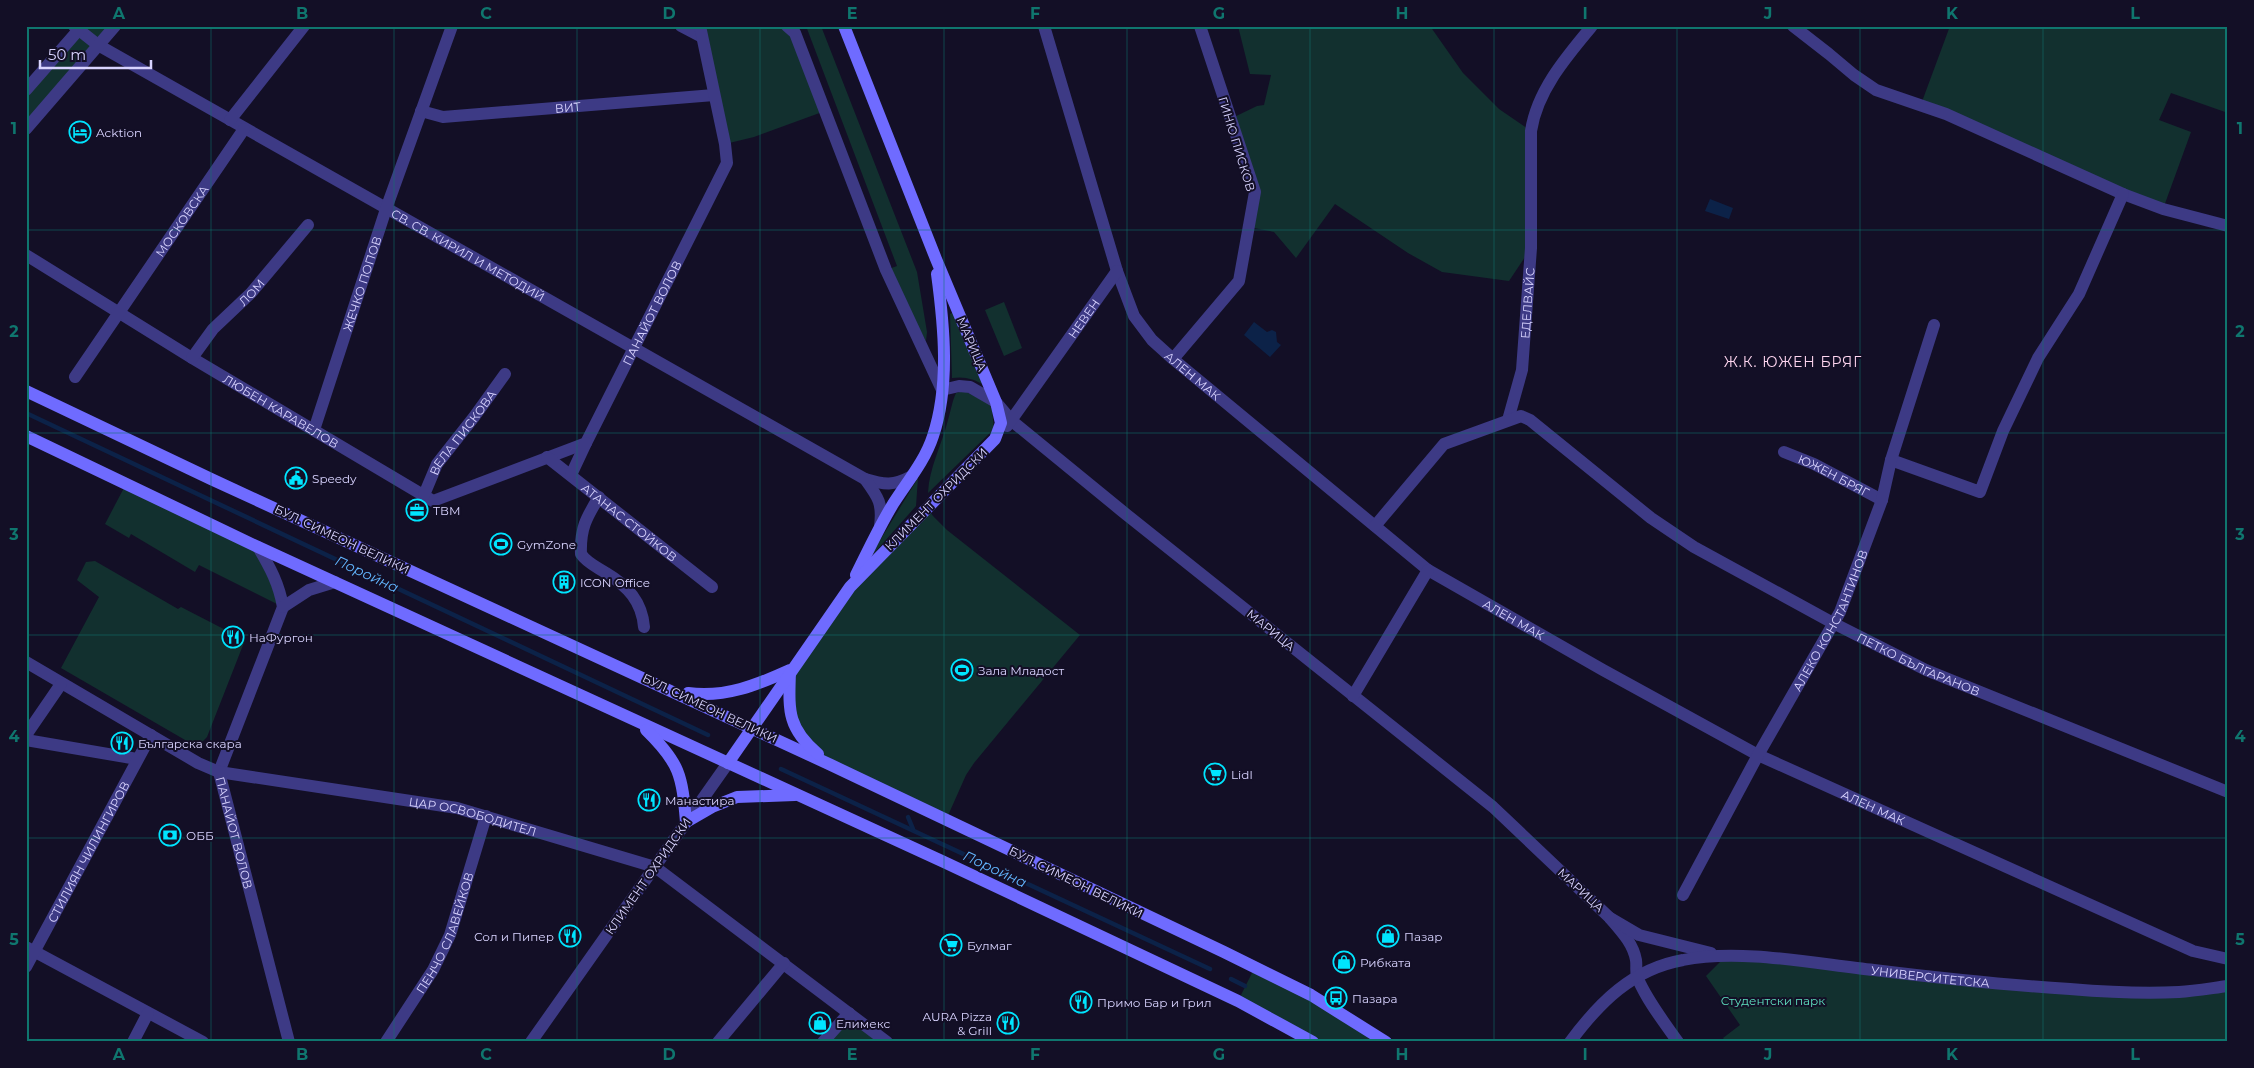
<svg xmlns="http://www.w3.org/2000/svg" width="2254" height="1068" font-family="Montserrat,sans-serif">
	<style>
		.green { fill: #12302f }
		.water { fill: #0c2248 }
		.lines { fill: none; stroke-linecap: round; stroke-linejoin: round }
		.stream { stroke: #0c2248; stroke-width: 4.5 }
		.minor { stroke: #3d3a85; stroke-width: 12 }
		.tertiary { stroke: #3d3a85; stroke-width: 12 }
		.secondary { stroke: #6f6bff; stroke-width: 12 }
		.grid { fill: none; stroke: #0f766e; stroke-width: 1; stroke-opacity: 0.55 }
		.labels { text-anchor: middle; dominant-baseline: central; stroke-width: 4; stroke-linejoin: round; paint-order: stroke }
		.street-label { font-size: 12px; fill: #d9d4ff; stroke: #130f26 }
		.poi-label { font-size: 12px; fill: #d9d4ff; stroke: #130f26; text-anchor: start }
		.park-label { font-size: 12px; fill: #5fe0c0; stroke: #130f26 }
		.neighbourhood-label { font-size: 14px; letter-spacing: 1px; fill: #ffd6f0; stroke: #130f26 }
		.water-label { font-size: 14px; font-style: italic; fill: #62b6ff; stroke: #130f26 }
		.neatline { fill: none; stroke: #0f766e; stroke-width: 2 }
		.grid-label { font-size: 16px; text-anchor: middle; font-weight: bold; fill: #0f766e }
	</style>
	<rect width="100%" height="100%" fill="#130f26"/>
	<g class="green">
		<polygon points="82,26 115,26 26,129 26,90"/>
		<polygon points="700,26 787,26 825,111 754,137 725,144"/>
		<polygon points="806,26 821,26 917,272 927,332 926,341 886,270 897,266"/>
		<polygon points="1238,26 1430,26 1463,73 1499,109 1531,131 1531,248 1509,281 1442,272 1408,253 1335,204 1296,258 1274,232 1249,227 1254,192 1230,119 1257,106 1264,105 1271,75 1250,74"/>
		<polygon points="1950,26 2228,26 2228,113 2171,93 2159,120 2191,132 2163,209 1920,107"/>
		<polygon points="1004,302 1022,348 1004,356 985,310"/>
		<path d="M 954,312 L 985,385 C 973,379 965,376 952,378 L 950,314 Z"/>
		<path d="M 964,391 L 989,403 L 992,410 L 994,429 L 928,493 C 929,468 942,444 948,420 C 951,410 952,402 956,393 Z"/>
		<polygon points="918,478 916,506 868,560"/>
		<polygon points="126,484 258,547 283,607 199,565 195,572 131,534 129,538 105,524"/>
		<polygon points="927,507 933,516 947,530 1080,635 974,763 966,775 946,820 831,765 798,734 790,670 850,587"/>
		<polygon points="95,561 178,609 181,607 245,640 207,737 200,744 192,744 61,668 99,597 77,580 86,562"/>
		<polygon points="1726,956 2041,988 2228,986 2228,1042 1726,1042 1723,1038 1740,1025 1706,976"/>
		<polygon points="1255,967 1386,1042 1313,1042 1238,1001"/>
		<polygon points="849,1013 887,1042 823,1042"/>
	</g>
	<g class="water">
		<polygon points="1710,199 1733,208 1729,219 1705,211"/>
		<polygon points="1254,322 1267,332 1272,330 1276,332 1277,342 1281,345 1270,357 1244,335"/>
	</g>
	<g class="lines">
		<g class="stream">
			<polyline points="26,413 708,735"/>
			<polyline points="781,769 1210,969"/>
			<polyline points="908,817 913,829"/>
			<polyline points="1231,979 1245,986"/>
		</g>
		<g class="minor">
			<path id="s1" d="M 74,26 L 98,45 L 865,479 C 885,485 893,486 912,476"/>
			<polyline points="681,26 702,37"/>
			<path d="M 787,26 L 795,33 L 886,270 L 942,390 L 959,386 L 970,387 L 996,402 L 1012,421 L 1122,511 L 1493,807 L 1610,918 C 1621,931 1633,943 1636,960 C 1637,967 1635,974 1638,979 C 1648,1002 1664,1022 1678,1042"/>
			<path id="s2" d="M 1044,26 L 1117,271 L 1134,316 L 1152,340 L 1173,359 L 1428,570 L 1603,670 L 1758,755 L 2193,951 L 2228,959"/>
			<polyline points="1793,26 1829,54 1854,75 1876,90 1946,114 2123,194 2163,209 2228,226"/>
			<path id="s3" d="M 421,111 L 443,117 L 714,95"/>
			<polyline points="230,120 304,26"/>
			<path id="s4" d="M 26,255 L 192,358 L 433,501 L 586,443 L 727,163 L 725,144 L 700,26"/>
			<path id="s5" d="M 192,358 L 213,329 L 251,293 L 308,225"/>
			<polyline points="1173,359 1239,281 1255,192 1200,26"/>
			<path id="s6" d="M 75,377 L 244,129"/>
			<path id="s7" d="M 1508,420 L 1522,370 L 1531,248 L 1531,131 C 1537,91 1566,57 1592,26"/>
			<path id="s8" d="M 1007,426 L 1117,271"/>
			<path id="s9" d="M 314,430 L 386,209 L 452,26"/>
			<path id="s10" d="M 1784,452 L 1814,464 L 1882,500"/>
			<path id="s11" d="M 547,457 L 712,587"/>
			<polyline points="1891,460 1980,492 2003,431 2038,358 2079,294 2123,194"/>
			<polyline points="571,475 586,443"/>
			<path d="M 865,479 C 878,497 883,503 880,526"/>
			<path id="s12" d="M 424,495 L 437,464 L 474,417 L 505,374"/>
			<path d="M 599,497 C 586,518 580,529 581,554 C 587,563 597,567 606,573 C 628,586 642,602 644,627"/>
			<path id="s13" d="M 1375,526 L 1444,444 L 1521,416 L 1530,420 L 1651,518 L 1694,547 L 1833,623 L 1926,670 L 2228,792"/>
			<path id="s14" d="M 258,547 C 270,567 279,584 283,607 L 219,772 L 289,1042"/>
			<polyline points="283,607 309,590 335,582"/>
			<path id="s15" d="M 26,662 L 198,763 L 219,772 L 457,808 L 655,867 L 887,1042"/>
			<polyline points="1353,696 1428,570"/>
			<polyline points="26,735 61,684"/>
			<polyline points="26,740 137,759"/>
			<path id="s16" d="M 1683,895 L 1758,755 L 1840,612 L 1882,500 L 1891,460 L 1934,325"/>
			<polyline points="26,947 203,1042"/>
			<path id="s17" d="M 26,967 L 151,735"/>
			<polyline points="133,1042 148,1013"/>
			<path id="s18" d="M 386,1042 L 433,970 L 450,935 L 486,816"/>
			<polyline points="531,1042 728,763"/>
			<polyline points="718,1042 784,963"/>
			<polyline points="823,1042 849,1013"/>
		</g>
		<g class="tertiary">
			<polyline points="26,90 82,26"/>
			<polyline points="26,129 115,26"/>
			<polyline points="1610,918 1639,935 1711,953"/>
			<path id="s19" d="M 1570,1042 C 1599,1003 1632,969 1683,960 C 1740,948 1816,964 1874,970 C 1939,978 2004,985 2070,989 C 2106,992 2143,994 2179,992 C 2195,991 2212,988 2228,986"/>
		</g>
		<g class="secondary">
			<polyline points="26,391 211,479 831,765 1224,952 1311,995 1386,1042"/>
			<polyline points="26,436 258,547 944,862 1238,1001 1313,1042"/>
			<path d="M 856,575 C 868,551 879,527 893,504 C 907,482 925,461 933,436 C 950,385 944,326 937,274"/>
			<path d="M 688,693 C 725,698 757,685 790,670 C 789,709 786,727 818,754"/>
			<path d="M 646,730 C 680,763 682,775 686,822 L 712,807 L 737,797 L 795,795"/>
			<polyline points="728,763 850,587 995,439 1001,423 996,402 936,259 844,26"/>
		</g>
	</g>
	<path class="grid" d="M 211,26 L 211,1042M 394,26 L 394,1042M 577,26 L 577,1042M 760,26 L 760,1042M 944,26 L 944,1042M 1127,26 L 1127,1042M 1310,26 L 1310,1042M 1494,26 L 1494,1042M 1677,26 L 1677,1042M 1860,26 L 1860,1042M 2043,26 L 2043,1042M 26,230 L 2228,230M 26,433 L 2228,433M 26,635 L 2228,635M 26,838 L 2228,838"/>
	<defs>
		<g id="hotel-ring" transform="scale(1.125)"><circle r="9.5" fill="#130f26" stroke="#00e5ff" stroke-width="1.5"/><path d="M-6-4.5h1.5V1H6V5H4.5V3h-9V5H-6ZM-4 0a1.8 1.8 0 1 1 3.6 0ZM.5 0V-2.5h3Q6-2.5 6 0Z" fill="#00e5ff"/></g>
		<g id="civic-ring" transform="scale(1.125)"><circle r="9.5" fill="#130f26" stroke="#00e5ff" stroke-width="1.5"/><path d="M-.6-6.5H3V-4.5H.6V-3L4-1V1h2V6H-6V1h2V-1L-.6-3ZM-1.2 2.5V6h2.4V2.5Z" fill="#00e5ff"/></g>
		<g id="office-ring" transform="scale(1.125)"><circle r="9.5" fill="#130f26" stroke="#00e5ff" stroke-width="1.5"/><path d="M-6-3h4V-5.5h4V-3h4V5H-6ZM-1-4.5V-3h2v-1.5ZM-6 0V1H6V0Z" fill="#00e5ff"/></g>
		<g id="stadium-ring" transform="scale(1.125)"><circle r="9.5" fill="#130f26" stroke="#00e5ff" stroke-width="1.5"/><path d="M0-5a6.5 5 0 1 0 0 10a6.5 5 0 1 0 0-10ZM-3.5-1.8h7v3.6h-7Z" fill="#00e5ff"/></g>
		<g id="building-ring" transform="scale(1.125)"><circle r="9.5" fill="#130f26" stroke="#00e5ff" stroke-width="1.5"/><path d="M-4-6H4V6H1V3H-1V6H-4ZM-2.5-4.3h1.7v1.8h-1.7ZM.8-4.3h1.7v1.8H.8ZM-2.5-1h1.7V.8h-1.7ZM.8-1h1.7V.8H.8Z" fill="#00e5ff"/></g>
		<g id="restaurant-ring" transform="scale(1.125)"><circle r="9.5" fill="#130f26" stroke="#00e5ff" stroke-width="1.5"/><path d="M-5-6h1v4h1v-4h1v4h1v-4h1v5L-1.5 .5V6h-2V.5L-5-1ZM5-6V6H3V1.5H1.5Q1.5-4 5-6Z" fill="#00e5ff"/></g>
		<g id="supermarket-ring" transform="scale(1.125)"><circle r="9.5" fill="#130f26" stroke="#00e5ff" stroke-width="1.5"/><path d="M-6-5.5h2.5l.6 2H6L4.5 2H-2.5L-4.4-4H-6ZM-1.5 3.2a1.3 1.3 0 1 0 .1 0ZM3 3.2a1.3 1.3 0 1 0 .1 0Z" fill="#00e5ff"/></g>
		<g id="bank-ring" transform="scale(1.125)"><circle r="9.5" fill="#130f26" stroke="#00e5ff" stroke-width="1.5"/><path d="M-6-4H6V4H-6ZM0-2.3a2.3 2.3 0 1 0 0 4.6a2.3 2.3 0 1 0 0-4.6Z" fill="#00e5ff"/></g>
		<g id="shop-ring" transform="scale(1.125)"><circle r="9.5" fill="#130f26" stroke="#00e5ff" stroke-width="1.5"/><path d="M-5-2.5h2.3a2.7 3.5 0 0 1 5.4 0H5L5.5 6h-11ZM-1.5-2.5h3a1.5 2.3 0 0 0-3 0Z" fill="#00e5ff"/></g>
		<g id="bus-ring" transform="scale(1.125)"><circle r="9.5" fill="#130f26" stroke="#00e5ff" stroke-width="1.5"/><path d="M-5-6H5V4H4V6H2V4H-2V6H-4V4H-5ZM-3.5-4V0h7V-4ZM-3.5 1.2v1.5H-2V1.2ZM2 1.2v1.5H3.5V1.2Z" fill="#00e5ff"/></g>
	</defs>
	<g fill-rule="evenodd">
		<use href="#hotel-ring" x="80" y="132"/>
		<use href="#civic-ring" x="296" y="478"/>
		<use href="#office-ring" x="417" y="510"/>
		<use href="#stadium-ring" x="501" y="544"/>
		<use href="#building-ring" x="564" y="582"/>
		<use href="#restaurant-ring" x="233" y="637"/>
		<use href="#stadium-ring" x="962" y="670"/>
		<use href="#restaurant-ring" x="122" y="743"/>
		<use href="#supermarket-ring" x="1215" y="774"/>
		<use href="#restaurant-ring" x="649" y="800"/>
		<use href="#bank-ring" x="170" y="835"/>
		<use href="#restaurant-ring" x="570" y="936"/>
		<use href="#shop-ring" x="1388" y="936"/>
		<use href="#supermarket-ring" x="951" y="945"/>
		<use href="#shop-ring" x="1344" y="962"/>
		<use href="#bus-ring" x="1336" y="998"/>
		<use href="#restaurant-ring" x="1081" y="1002"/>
		<use href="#shop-ring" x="820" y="1023"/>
		<use href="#restaurant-ring" x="1008" y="1023"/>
	</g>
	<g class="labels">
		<g class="street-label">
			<text stroke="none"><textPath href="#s3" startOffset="148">ВИТ</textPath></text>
			<text transform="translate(1237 144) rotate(73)">ГИНЮ ПИСКОВ</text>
			<text stroke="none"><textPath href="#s6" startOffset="189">МОСКОВСКА</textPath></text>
			<text stroke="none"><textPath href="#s1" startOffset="456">СВ. СВ. КИРИЛ И МЕТОДИЙ</textPath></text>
			<text stroke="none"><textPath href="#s9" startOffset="154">ЖЕЧКО ПОПОВ</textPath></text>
			<text stroke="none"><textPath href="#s5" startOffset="89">ЛОМ</textPath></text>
			<text stroke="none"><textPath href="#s7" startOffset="119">ЕДЕЛВАЙС</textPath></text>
			<text stroke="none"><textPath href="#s4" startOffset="785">ПАНАЙОТ ВОЛОВ</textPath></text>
			<text stroke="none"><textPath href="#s8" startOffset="132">НЕВЕН</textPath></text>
			<text transform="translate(972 344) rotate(67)">МАРИЦА</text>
			<text stroke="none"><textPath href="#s2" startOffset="388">АЛЕН МАК</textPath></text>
			<text stroke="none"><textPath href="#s4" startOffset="299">ЛЮБЕН КАРАВЕЛОВ</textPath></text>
			<text stroke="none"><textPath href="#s12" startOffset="74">ВЕЛА ПИСКОВА</textPath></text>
			<text stroke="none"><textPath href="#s10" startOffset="55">ЮЖЕН БРЯГ</textPath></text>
			<text transform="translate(936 499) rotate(-45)">КЛИМЕНТ ОХРИДСКИ</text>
			<text stroke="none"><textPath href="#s11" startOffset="105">АТАНАС СТОЙКОВ</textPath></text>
			<text transform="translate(342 539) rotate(25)">БУЛ. СИМЕОН ВЕЛИКИ</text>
			<text stroke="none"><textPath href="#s2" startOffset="792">АЛЕН МАК</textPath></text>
			<text stroke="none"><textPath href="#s16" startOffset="312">АЛЕКО КОНСТАНТИНОВ</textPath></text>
			<text transform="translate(1271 630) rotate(39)">МАРИЦА</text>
			<text stroke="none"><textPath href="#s13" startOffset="660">ПЕТКО БЪЛГАРАНОВ</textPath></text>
			<text transform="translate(710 708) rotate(25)">БУЛ. СИМЕОН ВЕЛИКИ</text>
			<text stroke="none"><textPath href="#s2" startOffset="1198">АЛЕН МАК</textPath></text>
			<text stroke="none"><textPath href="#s15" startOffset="480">ЦАР ОСВОБОДИТЕЛ</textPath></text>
			<text stroke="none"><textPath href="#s14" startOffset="305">ПАНАЙОТ ВОЛОВ</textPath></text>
			<text stroke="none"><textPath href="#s17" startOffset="131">СТИЛИЯН ЧИЛИНГИРОВ</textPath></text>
			<text transform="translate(648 876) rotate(-55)">КЛИМЕНТ ОХРИДСКИ</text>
			<text transform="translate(1076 882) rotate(26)">БУЛ. СИМЕОН ВЕЛИКИ</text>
			<text transform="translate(1581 890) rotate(43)">МАРИЦА</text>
			<text stroke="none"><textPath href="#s18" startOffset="125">ПЕНЧО СЛАВЕЙКОВ</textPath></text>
			<text stroke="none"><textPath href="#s19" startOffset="392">УНИВЕРСИТЕТСКА</textPath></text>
		</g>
		<g class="poi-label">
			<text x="96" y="132">Acktion</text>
			<text x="312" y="478">Speedy</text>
			<text x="433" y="510">ТВМ</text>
			<text x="517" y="544">GymZone</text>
			<text x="580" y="582">ICON Office</text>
			<text x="249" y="637">НаФургон</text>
			<text x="978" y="670">Зала Младост</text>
			<text x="138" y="743">Българска скара</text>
			<text x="1231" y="774">Lidl</text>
			<text x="665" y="800">Манастира</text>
			<text x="186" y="835">ОББ</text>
			<text x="554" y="936" text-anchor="end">Сол и Пипер</text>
			<text x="1404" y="936">Пазар</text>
			<text x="967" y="945">Булмаг</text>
			<text x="1360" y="962">Рибката</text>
			<text x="1352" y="998">Пазара</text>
			<text x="1097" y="1002">Примо Бар и Грил</text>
			<text x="992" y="1016" text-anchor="end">AURA Pizza<tspan x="992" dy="14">&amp; Grill</tspan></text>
			<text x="836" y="1023">Елимекс</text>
		</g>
		<g class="park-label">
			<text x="1773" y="1000">Студентски парк</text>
		</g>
		<g class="neighbourhood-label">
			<text x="1793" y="362">Ж.К. ЮЖЕН БРЯГ</text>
		</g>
		<g class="water-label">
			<text transform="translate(367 574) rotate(25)">Поройна</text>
			<text transform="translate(995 869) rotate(25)">Поройна</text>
		</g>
	</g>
	<rect width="2254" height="1068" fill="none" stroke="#130f26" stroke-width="55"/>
	<path d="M40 60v8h111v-8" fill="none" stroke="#d9d4ff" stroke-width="2.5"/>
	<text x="48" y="60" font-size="15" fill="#d9d4ff" stroke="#130f26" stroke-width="4" paint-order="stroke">50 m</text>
	<rect x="28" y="28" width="2198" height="1012" class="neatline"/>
	<g class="grid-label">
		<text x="119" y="19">A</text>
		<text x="302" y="19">B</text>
		<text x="486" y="19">C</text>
		<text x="669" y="19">D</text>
		<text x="852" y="19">E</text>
		<text x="1035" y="19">F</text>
		<text x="1219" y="19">G</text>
		<text x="1402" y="19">H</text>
		<text x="1585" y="19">I</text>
		<text x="1768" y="19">J</text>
		<text x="1952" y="19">K</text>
		<text x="2135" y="19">L</text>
		<text x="14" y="134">1</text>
		<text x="2240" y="134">1</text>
		<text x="14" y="337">2</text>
		<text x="2240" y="337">2</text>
		<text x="14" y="540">3</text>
		<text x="2240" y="540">3</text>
		<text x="14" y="742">4</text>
		<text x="2240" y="742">4</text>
		<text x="14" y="945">5</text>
		<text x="2240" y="945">5</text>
		<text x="119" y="1060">A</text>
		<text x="302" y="1060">B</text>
		<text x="486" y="1060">C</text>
		<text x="669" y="1060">D</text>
		<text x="852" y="1060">E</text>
		<text x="1035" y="1060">F</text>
		<text x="1219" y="1060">G</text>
		<text x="1402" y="1060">H</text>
		<text x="1585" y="1060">I</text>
		<text x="1768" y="1060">J</text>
		<text x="1952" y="1060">K</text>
		<text x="2135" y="1060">L</text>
	</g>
</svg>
